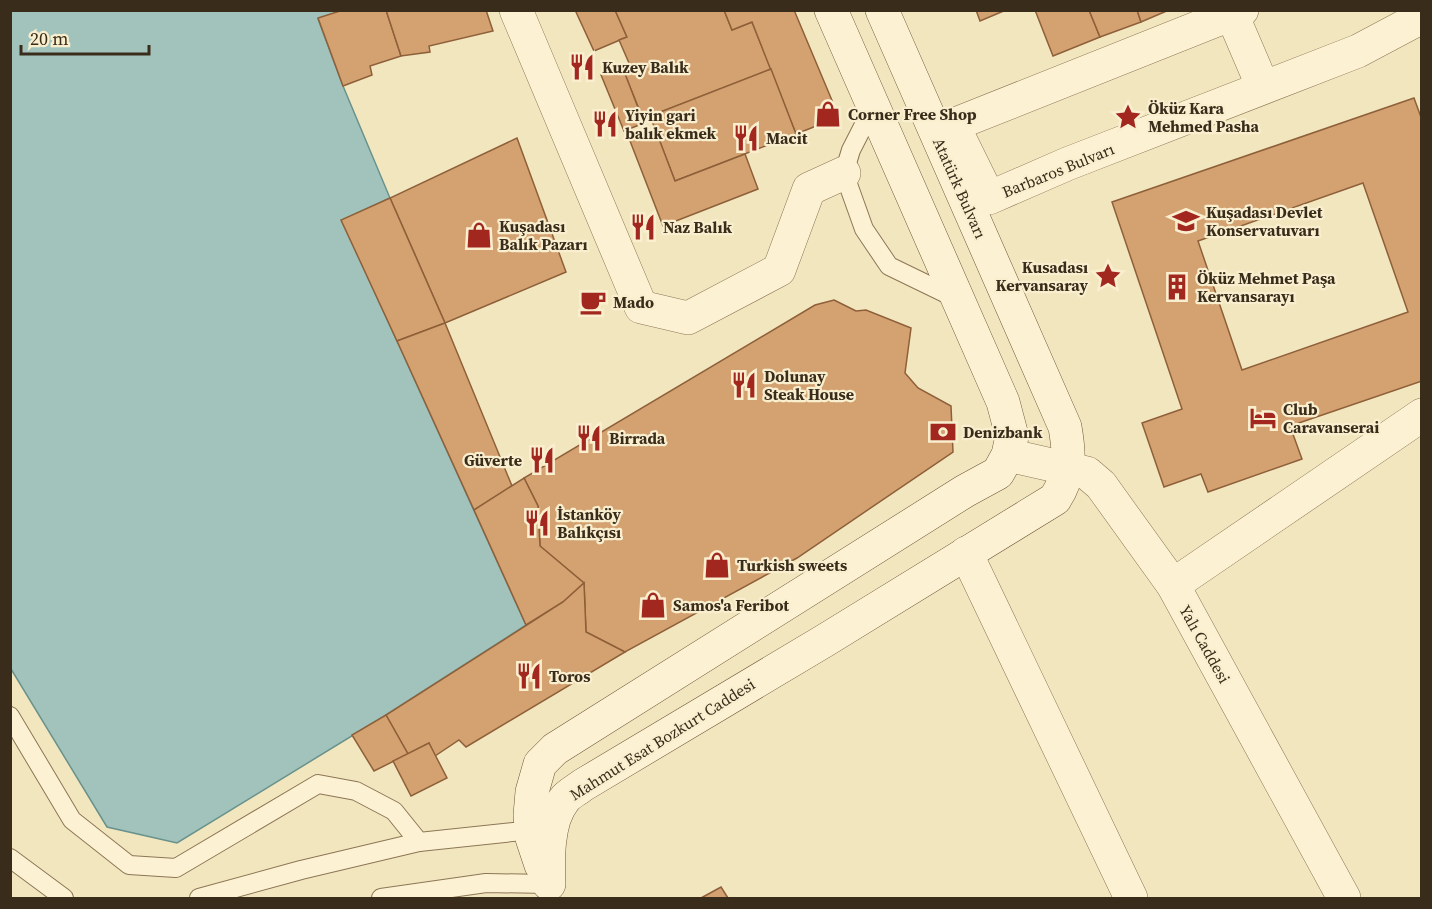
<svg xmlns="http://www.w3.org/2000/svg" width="1432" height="909" font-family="'Source Serif 4',serif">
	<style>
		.water { fill: #a2c3bc; stroke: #68928b; stroke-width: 1.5 }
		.building { fill: #d4a171; stroke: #8e6039; stroke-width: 1.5; fill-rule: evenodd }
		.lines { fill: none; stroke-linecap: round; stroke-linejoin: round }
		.lane-casing { stroke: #8c7655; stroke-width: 20 }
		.street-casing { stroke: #8c7655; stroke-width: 34 }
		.secondary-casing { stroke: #6e5739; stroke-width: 34 }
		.lane { stroke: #fcf2d3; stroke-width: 18 }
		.street { stroke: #fcf2d3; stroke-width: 33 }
		.secondary { stroke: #fcf2d3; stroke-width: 33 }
		.labels { text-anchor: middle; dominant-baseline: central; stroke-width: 4.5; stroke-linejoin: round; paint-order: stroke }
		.poi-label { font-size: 16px; font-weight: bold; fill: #3a2c1b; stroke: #f9efcf; text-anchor: start }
		.street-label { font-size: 16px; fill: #3a2c1b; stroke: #f9efcf }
	</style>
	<rect width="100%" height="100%" fill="#f2e6bf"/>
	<polygon class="water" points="11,11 343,11 318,19 343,86 390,198 342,220 526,625 386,715 177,843 107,827 11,669"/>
	<g class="building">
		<polygon points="343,10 386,10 401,56 370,66 372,75 343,86 318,18"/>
		<polygon points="386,10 486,10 493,31 429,46 430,52 401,56"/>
		<polygon points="579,10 615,10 627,37 594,51 576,12"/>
		<polygon points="615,10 724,10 732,30 752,22 771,69 643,119 624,72 632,70 619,40 627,37"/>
		<polygon points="724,10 794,10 839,117 796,134 752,22 732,30"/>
		<polygon points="976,10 1006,10 980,21"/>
		<polygon points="1035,10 1089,10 1100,37 1053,56"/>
		<polygon points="1089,10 1137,10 1141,22 1100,37"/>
		<polygon points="1137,10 1169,10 1141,22"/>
		<polygon points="622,66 644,123 624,131 601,75"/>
		<polygon points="771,69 796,134 675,181 650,116"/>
		<path d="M 1414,98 L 1422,120 L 1422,381 L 1290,426 L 1302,459 L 1208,492 L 1201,474 L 1164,487 L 1142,423 L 1182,409 L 1112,202 ZM 1363,183 L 1408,312 L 1242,370 L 1198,241 Z"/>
		<polygon points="656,131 675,181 745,154 758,189 663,226 630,141"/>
		<polygon points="517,138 566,272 445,323 390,198"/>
		<polygon points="390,198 445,323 397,341 341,220"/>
		<polygon points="834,300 856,311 866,310 911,328 905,373 918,388 951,406 953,452 797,558 625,652 586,632 584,583 540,546 538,506 524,478 815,305"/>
		<polygon points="445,323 512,486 474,510 397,341"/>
		<polygon points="524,478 538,506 540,546 584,583 563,602 526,625 474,510"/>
		<polygon points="584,583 586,632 625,652 466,747 459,740 435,756 429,743 408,754 386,715 563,602"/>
		<polygon points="386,715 408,754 374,771 352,735"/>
		<polygon points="429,743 447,778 411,796 393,761"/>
		<polygon points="721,887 728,898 701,898"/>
	</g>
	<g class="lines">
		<g class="lane-casing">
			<g id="lane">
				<polyline points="873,107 851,150 844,173 864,229 889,266 955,298"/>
				<polyline points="10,716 72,820 129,865 176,868 318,784 356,791 394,811 419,842"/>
				<polyline points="10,858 64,898"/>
				<polyline points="199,898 301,870 419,842 532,830"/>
				<polyline points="381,898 486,883 549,884"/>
			</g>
		</g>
		<g class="street-casing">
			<g id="street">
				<polyline points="516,10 641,307 688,318 779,270 809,189 844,173"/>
				<polyline points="1230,10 1263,87"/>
				<polyline points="1242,10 953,125 989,198 1067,164 1358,51 1422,17"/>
				<polyline points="1008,455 1087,473 1101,485 1173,585 1344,898"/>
				<polyline points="966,553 1131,898"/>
				<polyline points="1173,585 1422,415"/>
			</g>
		</g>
		<g class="secondary-casing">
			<g id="secondary">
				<polyline points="541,865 532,838 530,815 532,792 540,764 555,749 965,491 998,473 1008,455 1012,436 1003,402 831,10"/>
				<path d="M 549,884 C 548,859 547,821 564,800 C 568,794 577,790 583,785 L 824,641 L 1055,499 C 1071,474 1070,456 1065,427 L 882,10"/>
			</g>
		</g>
		<use href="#lane" class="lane"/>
		<use href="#street" class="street"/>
		<use href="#secondary" class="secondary"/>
	</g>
	<defs>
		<g id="restaurant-bare" transform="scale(2.07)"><path d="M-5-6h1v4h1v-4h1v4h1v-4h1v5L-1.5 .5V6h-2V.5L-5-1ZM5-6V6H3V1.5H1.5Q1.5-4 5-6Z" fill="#a1271f" stroke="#f9efcf" stroke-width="2.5" paint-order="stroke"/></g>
		<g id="shop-bare" transform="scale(2.07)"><path d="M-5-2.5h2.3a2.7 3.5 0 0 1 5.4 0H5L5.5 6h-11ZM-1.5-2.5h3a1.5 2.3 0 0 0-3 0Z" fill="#a1271f" stroke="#f9efcf" stroke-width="2.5" paint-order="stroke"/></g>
		<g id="sight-bare" transform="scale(2.07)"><path d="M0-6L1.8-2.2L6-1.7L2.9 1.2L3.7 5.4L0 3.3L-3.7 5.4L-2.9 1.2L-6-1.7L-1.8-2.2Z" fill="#a1271f" stroke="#f9efcf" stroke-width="2.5" paint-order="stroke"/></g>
		<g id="university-bare" transform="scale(2.07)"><path d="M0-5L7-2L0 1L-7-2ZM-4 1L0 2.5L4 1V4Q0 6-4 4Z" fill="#a1271f" stroke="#f9efcf" stroke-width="2.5" paint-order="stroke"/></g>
		<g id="building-bare" transform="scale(2.07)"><path d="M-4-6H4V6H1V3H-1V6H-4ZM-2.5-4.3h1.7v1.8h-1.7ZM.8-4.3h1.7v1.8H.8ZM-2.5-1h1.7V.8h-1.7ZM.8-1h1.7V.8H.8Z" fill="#a1271f" stroke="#f9efcf" stroke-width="2.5" paint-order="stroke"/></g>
		<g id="cafe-bare" transform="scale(2.07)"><path d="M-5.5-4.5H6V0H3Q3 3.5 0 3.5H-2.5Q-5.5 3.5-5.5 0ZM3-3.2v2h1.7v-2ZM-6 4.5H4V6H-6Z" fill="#a1271f" stroke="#f9efcf" stroke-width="2.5" paint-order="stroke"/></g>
		<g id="hotel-bare" transform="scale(2.07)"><path d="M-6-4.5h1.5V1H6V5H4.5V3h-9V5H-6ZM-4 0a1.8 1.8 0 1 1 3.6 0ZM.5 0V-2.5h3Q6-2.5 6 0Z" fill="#a1271f" stroke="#f9efcf" stroke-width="2.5" paint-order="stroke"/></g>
		<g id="bank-bare" transform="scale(2.07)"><path d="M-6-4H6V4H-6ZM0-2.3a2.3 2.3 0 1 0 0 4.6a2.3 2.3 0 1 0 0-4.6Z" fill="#a1271f" stroke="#f9efcf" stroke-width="2.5" paint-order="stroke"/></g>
	</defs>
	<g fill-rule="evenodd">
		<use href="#restaurant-bare" x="582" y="67"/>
		<use href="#shop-bare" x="828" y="114"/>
		<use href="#sight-bare" x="1128" y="117"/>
		<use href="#restaurant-bare" x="605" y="124"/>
		<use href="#restaurant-bare" x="746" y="138"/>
		<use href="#university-bare" x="1186" y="221"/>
		<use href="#restaurant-bare" x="643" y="227"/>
		<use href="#shop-bare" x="479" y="235"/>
		<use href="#sight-bare" x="1108" y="276"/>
		<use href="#building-bare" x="1177" y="287"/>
		<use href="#cafe-bare" x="593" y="302"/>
		<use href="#restaurant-bare" x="744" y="385"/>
		<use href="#hotel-bare" x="1263" y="418"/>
		<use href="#bank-bare" x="943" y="432"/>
		<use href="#restaurant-bare" x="589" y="438"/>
		<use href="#restaurant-bare" x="542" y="460"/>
		<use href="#restaurant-bare" x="537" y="523"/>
		<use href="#shop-bare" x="717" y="565"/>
		<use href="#shop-bare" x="653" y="605"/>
		<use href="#restaurant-bare" x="529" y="676"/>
	</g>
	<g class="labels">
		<g class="poi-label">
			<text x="602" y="67">Kuzey Balık</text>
			<text x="1148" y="108">Öküz Kara<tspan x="1148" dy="18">Mehmed Pasha</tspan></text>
			<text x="848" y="114">Corner Free Shop</text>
			<text x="625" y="115">Yiyin gari<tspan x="625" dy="18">balık ekmek</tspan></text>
			<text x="766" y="138">Macit</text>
			<text x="1206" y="212">Kuşadası Devlet<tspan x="1206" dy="18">Konservatuvarı</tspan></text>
			<text x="499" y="226">Kuşadası<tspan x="499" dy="18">Balık Pazarı</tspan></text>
			<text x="663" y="227">Naz Balık</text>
			<text x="1088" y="267" text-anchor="end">Kusadası<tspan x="1088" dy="18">Kervansaray</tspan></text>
			<text x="1197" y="278">Öküz Mehmet Paşa<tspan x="1197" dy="18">Kervansarayı</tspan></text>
			<text x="613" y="302">Mado</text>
			<text x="764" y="376">Dolunay<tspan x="764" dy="18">Steak House</tspan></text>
			<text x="1283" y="409">Club<tspan x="1283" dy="18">Caravanserai</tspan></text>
			<text x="963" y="432">Denizbank</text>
			<text x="609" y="438">Birrada</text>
			<text x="522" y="460" text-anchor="end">Güverte</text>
			<text x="557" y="514">İstanköy<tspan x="557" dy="18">Balıkçısı</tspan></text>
			<text x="737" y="565">Turkish sweets</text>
			<text x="673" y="605">Samos'a Feribot</text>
			<text x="549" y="676">Toros</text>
		</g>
		<g class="street-label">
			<text transform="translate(1058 170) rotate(-22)">Barbaros Bulvarı</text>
			<text transform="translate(960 188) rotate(66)">Atatürk Bulvarı</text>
			<text transform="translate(1205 644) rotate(61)">Yalı Caddesi</text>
			<text transform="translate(662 739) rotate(-32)">Mahmut Esat Bozkurt Caddesi</text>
		</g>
	</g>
	<rect width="1432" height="909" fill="none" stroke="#3a2c1b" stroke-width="24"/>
	<path d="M21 45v9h128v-9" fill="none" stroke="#3a2c1b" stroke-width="3"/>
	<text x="30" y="45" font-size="18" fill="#3a2c1b" stroke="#f9efcf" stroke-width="4.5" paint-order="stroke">20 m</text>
</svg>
